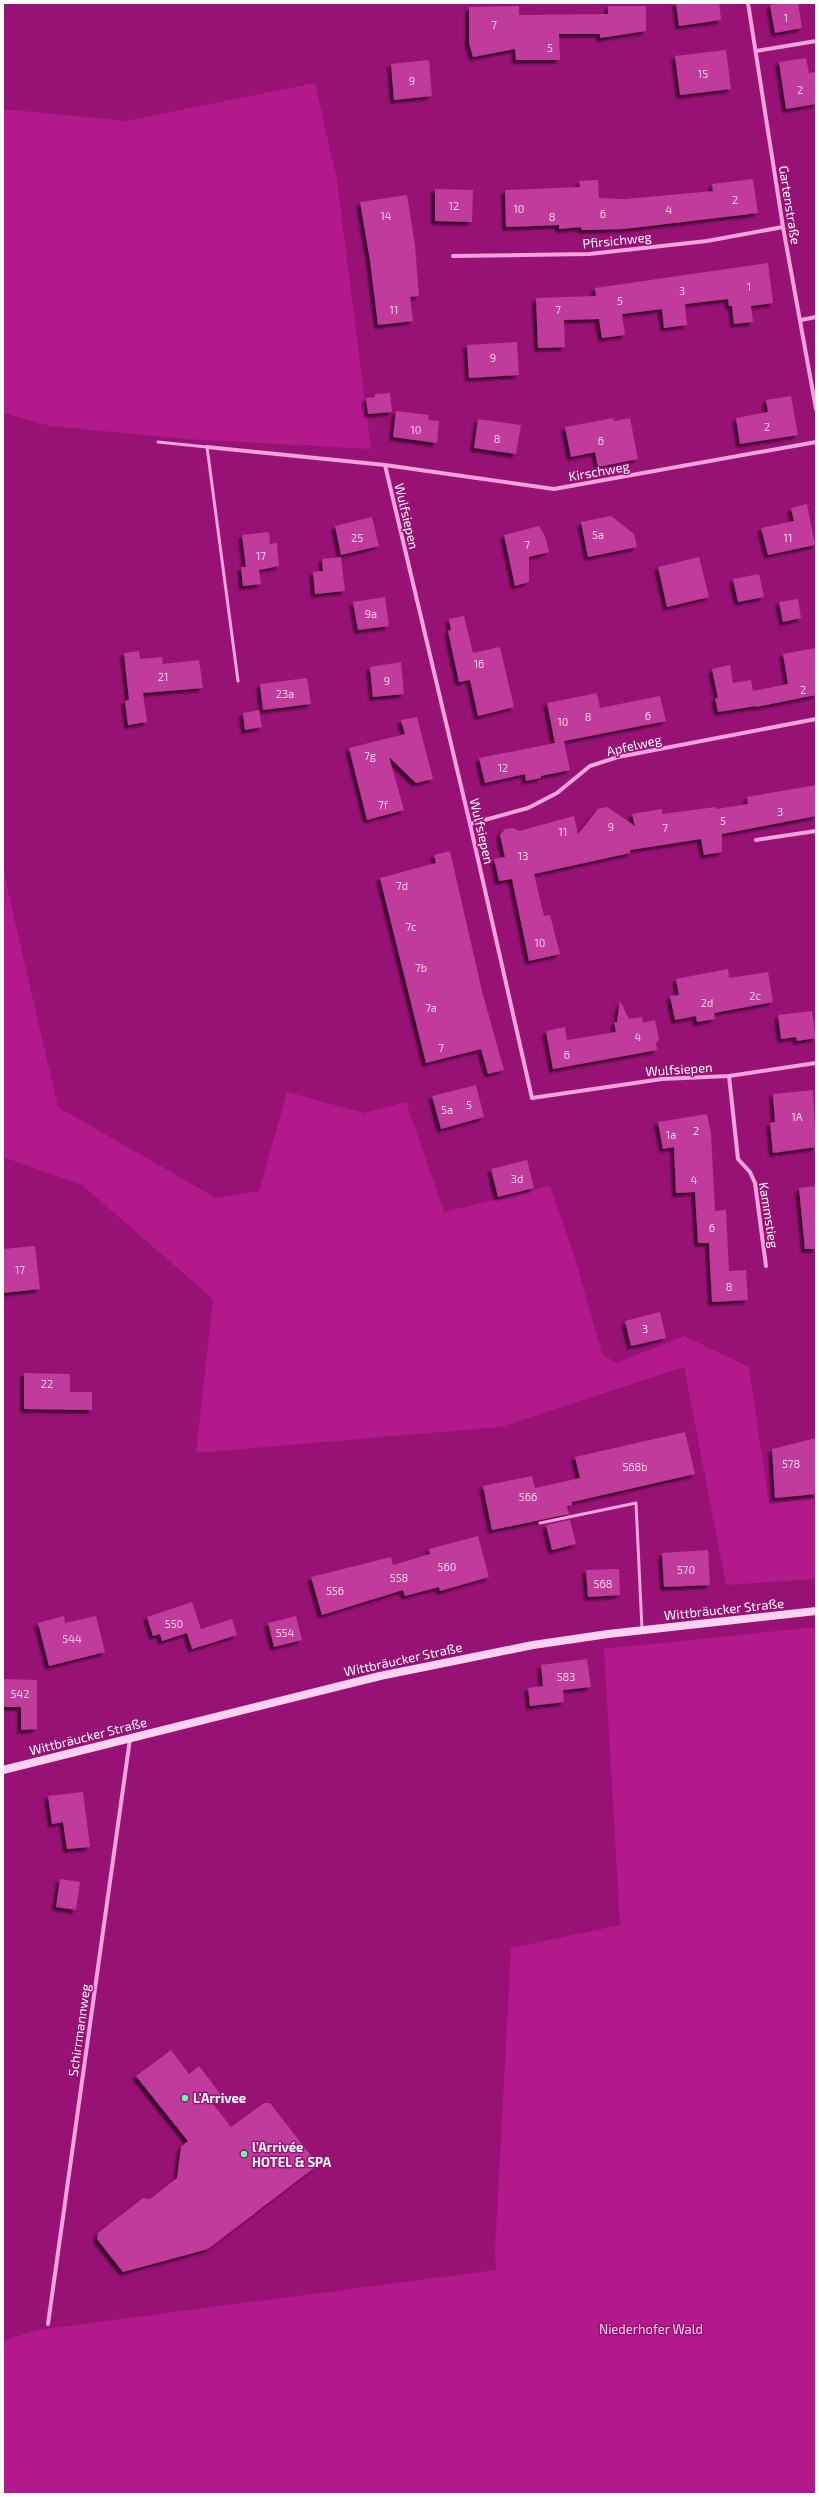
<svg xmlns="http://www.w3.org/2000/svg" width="819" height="2497" font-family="'Exo 2',sans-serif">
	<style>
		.green { fill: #b3198b }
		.building { fill: #c13a9d; filter: url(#shadow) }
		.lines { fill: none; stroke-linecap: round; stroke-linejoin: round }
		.service { stroke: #f4a3df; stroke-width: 3 }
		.minor { stroke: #f4a3df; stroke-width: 4 }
		.secondary { stroke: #fdd2f1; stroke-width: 8 }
		.poi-dot { fill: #65ffa6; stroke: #981174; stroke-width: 1.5 }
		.labels { text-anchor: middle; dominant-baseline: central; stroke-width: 3; stroke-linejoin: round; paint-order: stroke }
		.number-label { font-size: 11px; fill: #f0cee6 }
		.street-label { font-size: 13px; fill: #fff; stroke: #981174 }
		.poi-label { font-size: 13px; font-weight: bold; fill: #fff; stroke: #981174; text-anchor: start }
		.park-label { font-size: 13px; fill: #fecbf1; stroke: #981174 }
	</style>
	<defs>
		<filter id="shadow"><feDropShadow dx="-3.5" dy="3.5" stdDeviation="1" flood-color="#0009"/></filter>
	</defs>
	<rect width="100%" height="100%" fill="#981174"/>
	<g class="green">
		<polygon points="315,83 337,180 371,449 186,439 50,426 3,413 3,109 126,121"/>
		<polygon points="3,870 58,1107 216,1198 259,1191 287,1092 364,1113 406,1102 444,1212 550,1186 575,1258 602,1354 616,1363 684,1336 749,1367 769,1504 816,1499 816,1579 726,1585 684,1367 500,1427 196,1453 213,1299 82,1185 3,1157"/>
		<polygon points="816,1627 816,2494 3,2494 3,2341 37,2330 496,2270 495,2250 511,1948 620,1925 604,1649"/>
	</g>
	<g class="building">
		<polygon points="676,3 719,3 721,20 679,26"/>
		<polygon points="781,3 798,3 802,28 775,33 770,5"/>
		<polygon points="519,6 519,15 608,14 608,6 646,6 646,31 600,38 600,34 559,34 560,60 516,60 515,49 473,57 469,43 469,7"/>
		<polygon points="726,50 731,89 680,95 675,56"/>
		<polygon points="806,58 809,73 816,72 816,104 786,109 779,62"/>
		<polygon points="429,60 432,96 394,100 391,64"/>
		<polygon points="753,179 758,213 624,229 582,230 581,227 559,229 559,225 506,227 505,190 580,187 579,181 598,180 599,198 625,199 713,191 712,184"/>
		<polygon points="435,189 473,190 472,222 435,221"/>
		<polygon points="407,195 415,245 419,296 410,297 413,321 378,325 370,260 360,202"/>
		<polygon points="768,263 773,303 751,306 753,322 734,324 732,306 729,306 728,299 685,304 687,325 664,328 662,309 622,314 625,335 602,338 599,319 564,320 565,347 538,348 536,298 596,296 595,288"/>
		<polygon points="517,342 519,375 469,378 467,345"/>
		<polygon points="390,393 392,412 368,414 366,398 375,397 375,394"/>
		<polygon points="791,396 798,435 740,444 736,418 768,412 766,400"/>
		<polygon points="396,411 429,415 428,420 439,421 437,443 393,437"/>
		<polygon points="613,418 614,421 630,418 638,459 598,467 595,452 571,457 565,427"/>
		<polygon points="478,419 521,425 516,454 474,448"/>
		<polygon points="807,504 815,545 768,555 761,528 794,521 791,508"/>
		<polygon points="611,516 634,534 637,547 588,557 581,522"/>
		<polygon points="372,517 379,546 341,555 335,526"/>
		<polygon points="539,526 545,536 549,552 529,557 529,582 515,586 504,535"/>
		<polygon points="269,532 270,544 277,543 279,566 259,570 261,584 243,586 241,567 246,567 242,535"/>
		<polygon points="341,557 345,591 315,594 313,572 323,571 322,559"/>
		<polygon points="699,557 709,597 667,607 658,567"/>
		<polygon points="759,574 764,597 738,602 733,579"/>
		<polygon points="385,597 389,626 358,630 353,602"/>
		<polygon points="798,599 801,618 783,622 779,602"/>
		<polygon points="464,616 473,653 500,647 514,707 478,716 470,680 459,682 448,631 451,630 449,619"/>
		<polygon points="816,648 816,695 756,707 756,706 718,712 715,698 718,698 712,669 730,665 733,683 751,680 753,691 788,684 783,654"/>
		<polygon points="139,651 140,659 162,657 163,664 199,660 203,688 143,693 147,722 128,725 125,701 129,700 124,653"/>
		<polygon points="401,662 404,694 373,697 370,667"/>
		<polygon points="307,678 311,704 263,710 260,684"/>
		<polygon points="597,693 600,708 660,696 666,721 564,741 570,770 541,776 541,778 526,781 525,774 485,783 479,758 555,743 547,703"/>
		<polygon points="259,710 262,727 245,730 243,713"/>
		<polygon points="417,717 433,779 416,783 389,757 404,810 367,820 349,748 405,734 401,720"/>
		<polygon points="816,785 816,816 722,834 722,852 704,855 701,839 630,850 630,853 534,874 544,916 550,915 560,954 529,961 512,879 499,881 494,859 505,857 500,835 505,829 513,828 519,831 574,816 578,834 598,809 607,807 635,826 632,814 662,809 662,814 716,807 716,809 748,804 747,797"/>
		<polygon points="450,851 482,991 504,1070 488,1074 481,1049 426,1063 380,878 436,863 434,855"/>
		<polygon points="728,969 729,978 768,972 773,1002 714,1013 715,1019 697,1022 696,1016 675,1020 670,996 679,995 676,979"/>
		<polygon points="620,1001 629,1019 642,1017 643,1023 655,1020 659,1039 656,1043 657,1050 553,1069 546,1031 565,1027 567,1040 616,1032 614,1022 617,1022"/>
		<polygon points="812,1011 816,1038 797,1041 796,1037 781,1039 778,1015"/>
		<polygon points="476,1085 484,1117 441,1129 432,1096"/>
		<polygon points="813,1090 816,1147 773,1153 770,1123 775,1122 773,1094"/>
		<polygon points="707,1114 711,1134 715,1211 726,1210 729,1271 746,1270 748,1300 712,1302 709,1243 698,1243 695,1192 676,1193 674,1147 663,1149 658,1122"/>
		<polygon points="527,1160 534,1188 498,1197 491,1169"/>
		<polygon points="816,1186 816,1249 805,1249 799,1188"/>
		<polygon points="35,1246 40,1289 3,1293 3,1249"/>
		<polygon points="660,1312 666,1338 631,1346 625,1321"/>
		<polygon points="24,1373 70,1374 70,1392 92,1392 92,1410 24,1409"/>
		<polygon points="685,1432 695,1474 572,1502 572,1505 567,1506 569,1514 492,1530 483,1486 532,1476 535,1488 580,1478 575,1457"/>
		<polygon points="816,1438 816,1494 775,1498 772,1449"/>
		<polygon points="570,1520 576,1544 552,1550 546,1525"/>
		<polygon points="478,1536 489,1577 440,1591 439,1587 405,1596 403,1590 322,1615 311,1577 391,1557 393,1565 430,1554 429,1549"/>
		<polygon points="708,1550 710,1585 664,1587 662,1553"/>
		<polygon points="619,1569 620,1595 588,1597 586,1570"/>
		<polygon points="192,1602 201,1629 232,1619 237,1635 192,1649 187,1633 162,1641 160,1634 153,1636 147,1617"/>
		<polygon points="64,1616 65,1623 96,1616 105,1652 49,1666 38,1623"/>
		<polygon points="296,1616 302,1640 274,1647 268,1623"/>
		<polygon points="587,1659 591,1687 563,1690 564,1702 530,1706 528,1688 543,1686 541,1665"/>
		<polygon points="3,1679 37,1680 37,1729 21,1730 21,1707 3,1707"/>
		<polygon points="83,1792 90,1847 67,1849 63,1822 52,1824 48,1796"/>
		<polygon points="60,1879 80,1882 76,1910 56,1907"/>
		<polygon points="171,2050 189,2074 199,2066 222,2096 213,2104 231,2127 264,2103 270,2103 315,2161 314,2168 208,2249 123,2272 97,2239 98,2233 143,2198 150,2199 177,2178 181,2147 188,2141 136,2076"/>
	</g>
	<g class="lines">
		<g class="service">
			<polyline points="158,442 207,447 238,681"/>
			<polyline points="540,1523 636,1503 642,1629"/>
		</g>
		<g class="minor">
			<polyline points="748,3 783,227 816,409"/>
			<polyline points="756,51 816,41"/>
			<polyline points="453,256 589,254 707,241 783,227"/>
			<polyline points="801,320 816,317"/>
			<polyline points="207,447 385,465 554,489 816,442"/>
			<polyline points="385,465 470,824 532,1098 662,1079 729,1076 816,1063"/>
			<polyline points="470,824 528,808 557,793 590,766 618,757 816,719"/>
			<polyline points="756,840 816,831"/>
			<polyline points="729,1076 738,1159 750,1172 755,1183 766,1266"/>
			<polyline points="48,2324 130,1739"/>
		</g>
		<polyline class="secondary" points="3,1770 380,1676 533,1645 608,1634 816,1611"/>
	</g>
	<g class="poi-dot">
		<circle cx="185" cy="2098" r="4"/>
		<circle cx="244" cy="2154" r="4"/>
	</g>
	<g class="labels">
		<g class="number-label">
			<text x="786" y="17">1</text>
			<text x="494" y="24">7</text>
			<text x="550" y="47">5</text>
			<text x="703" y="73">15</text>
			<text x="412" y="80">9</text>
			<text x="800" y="89">2</text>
			<text x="735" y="199">2</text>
			<text x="454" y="205">12</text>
			<text x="519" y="208">10</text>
			<text x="669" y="209">4</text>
			<text x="603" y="213">6</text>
			<text x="386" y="215">14</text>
			<text x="552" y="216">8</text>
			<text x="749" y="286">1</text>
			<text x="682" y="290">3</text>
			<text x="620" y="300">5</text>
			<text x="394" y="309">11</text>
			<text x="558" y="309">7</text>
			<text x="493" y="357">9</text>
			<text x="767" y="426">2</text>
			<text x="416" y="429">10</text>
			<text x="497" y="438">8</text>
			<text x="601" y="440">6</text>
			<text x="598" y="534">5a</text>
			<text x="357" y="537">25</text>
			<text x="788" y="537">11</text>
			<text x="527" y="544">7</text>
			<text x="261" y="555">17</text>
			<text x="371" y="613">9a</text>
			<text x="479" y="663">16</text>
			<text x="163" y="676">21</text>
			<text x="387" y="680">9</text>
			<text x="803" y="689">2</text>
			<text x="285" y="693">23a</text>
			<text x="648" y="715">6</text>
			<text x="588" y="716">8</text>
			<text x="563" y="721">10</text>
			<text x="370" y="755">7g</text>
			<text x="503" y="767">12</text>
			<text x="383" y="804">7f</text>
			<text x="780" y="811">3</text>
			<text x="723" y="820">5</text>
			<text x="611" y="826">9</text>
			<text x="665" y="827">7</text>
			<text x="563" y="831">11</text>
			<text x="523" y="855">13</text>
			<text x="402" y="885">7d</text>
			<text x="411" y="926">7c</text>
			<text x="540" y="942">10</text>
			<text x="421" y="967">7b</text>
			<text x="755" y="995">2c</text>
			<text x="707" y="1002">2d</text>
			<text x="431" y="1007">7a</text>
			<text x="638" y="1036">4</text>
			<text x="441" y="1047">7</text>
			<text x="567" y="1054">6</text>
			<text x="469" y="1104">5</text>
			<text x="447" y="1109">5a</text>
			<text x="797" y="1116">1A</text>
			<text x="696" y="1130">2</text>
			<text x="671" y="1134">1a</text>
			<text x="517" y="1178">3d</text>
			<text x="694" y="1179">4</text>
			<text x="712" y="1227">6</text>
			<text x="20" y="1269">17</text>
			<text x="729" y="1286">8</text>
			<text x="645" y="1328">3</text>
			<text x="47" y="1383">22</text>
			<text x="791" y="1463">578</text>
			<text x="635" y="1466">568b</text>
			<text x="528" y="1496">566</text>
			<text x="447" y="1566">560</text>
			<text x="686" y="1569">570</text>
			<text x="399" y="1577">558</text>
			<text x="603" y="1583">568</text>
			<text x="335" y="1590">556</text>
			<text x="174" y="1623">550</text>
			<text x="285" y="1632">554</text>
			<text x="72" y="1638">544</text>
			<text x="566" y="1676">583</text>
			<text x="20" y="1693">542</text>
		</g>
		<g class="street-label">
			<text transform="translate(790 205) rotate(81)">Gartenstraße</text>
			<text transform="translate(617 240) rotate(-6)">Pfirsichweg</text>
			<text transform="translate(599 471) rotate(-10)">Kirschweg</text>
			<text transform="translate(407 516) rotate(77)">Wulfsiepen</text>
			<text transform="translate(634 745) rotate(-13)">Apfelweg</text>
			<text transform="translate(482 831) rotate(77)">Wulfsiepen</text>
			<text transform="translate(679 1069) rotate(-4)">Wulfsiepen</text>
			<text transform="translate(769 1215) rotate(81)">Kammstieg</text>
			<text transform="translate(724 1609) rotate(-6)">Wittbräucker Straße</text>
			<text transform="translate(403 1659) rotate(-12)">Wittbräucker Straße</text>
			<text transform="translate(88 1736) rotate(-14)">Wittbräucker Straße</text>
			<text transform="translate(79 2030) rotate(-82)">Schirrmannweg</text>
		</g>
		<g class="poi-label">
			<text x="193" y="2098">L'Arrivee</text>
			<text x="252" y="2147">l’Arrivée<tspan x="252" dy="15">HOTEL &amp; SPA</tspan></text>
		</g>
		<g class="park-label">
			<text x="651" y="2329">Niederhofer Wald</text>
		</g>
	</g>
	<rect width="819" height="2497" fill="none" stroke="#ffffff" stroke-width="8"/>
</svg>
